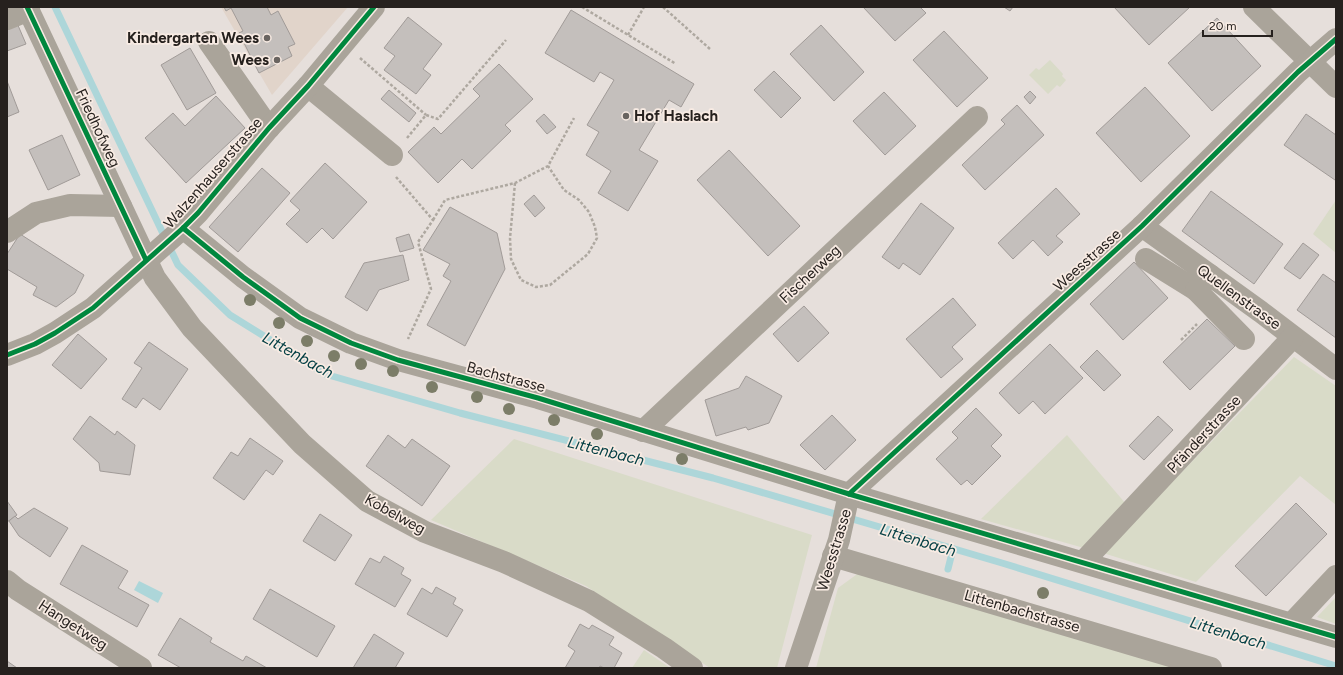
<svg xmlns="http://www.w3.org/2000/svg" width="1343" height="675" font-family="Figtree,sans-serif">
	<style>
		.education { fill: #e1d4ca }
		.green { fill: #d9dbc8 }
		.water { fill: #add6d9 }
		.lines { fill: none; stroke-linecap: round; stroke-linejoin: round }
		.stream { stroke: #add6d9; stroke-width: 7 }
		.building { fill: #c4bfbc; stroke: #a19b98 }
		.path { stroke: #aea8a0; stroke-width: 2.5; stroke-dasharray: 3 2; stroke-linecap: butt }
		.minor { stroke: #aaa49a; stroke-width: 22 }
		.cycleway-casing { stroke: #f8ebe3; stroke-width: 8 }
		.cycleway { stroke: #00873e; stroke-width: 5 }
		.tree { fill: #7c7d68 }
		.poi-dot { fill: #696460; stroke: #f8ebe3; stroke-width: 1.5 }
		.labels { text-anchor: middle; dominant-baseline: central; stroke-width: 3.5; stroke-linejoin: round; paint-order: stroke }
		.poi-label { font-size: 15px; font-weight: bold; fill: #26211e; stroke: #f8ebe3; text-anchor: end }
		.street-label { font-size: 15px; fill: #26211e; stroke: #f8ebe3 }
		.water-label { font-size: 16px; font-style: italic; fill: #054045; stroke: #f8ebe3 }
	</style>
	<rect width="100%" height="100%" fill="#e6dfdb"/>
	<polygon class="education" points="221,7 348,7 272,95"/>
	<g class="green">
		<polygon points="1050,60 1063,74 1062,76 1066,80 1060,87 1057,85 1048,94 1029,75 1036,68 1039,70"/>
		<polygon points="1336,200 1336,253 1313,234"/>
		<polygon points="1294,357 1336,386 1336,505 1300,476 1196,582 1103,553"/>
		<polygon points="1067,435 1132,511 1084,548 981,519"/>
		<polygon points="514,439 812,535 777,668 710,668 586,586 431,520"/>
		<polygon points="860,572 1181,668 816,668 838,588"/>
		<polygon points="1336,597 1336,624 1317,617"/>
		<polygon points="644,650 670,668 632,668"/>
	</g>
	<polygon class="water" points="139,581 163,593 158,603 134,590"/>
	<g class="lines">
		<g class="stream">
			<polyline points="55,7 178,265 230,315 325,374 460,413 713,478 1002,563 1336,666"/>
			<polyline points="948,569 953,549"/>
		</g>
	</g>
	<g class="building">
		<polygon points="224,7 267,7 271,15 278,11 295,44 288,47 292,56 259,73 239,33 243,31 231,8 226,11"/>
		<polygon points="863,7 920,7 926,13 895,41"/>
		<polygon points="1004,7 1013,7 1010,11"/>
		<polygon points="1114,7 1190,7 1149,45"/>
		<polygon points="571,10 694,84 681,107 669,100 639,150 658,161 628,211 598,193 611,171 586,155 599,132 587,125 614,80 600,72 594,82 545,53"/>
		<polygon points="408,17 442,44 423,69 431,75 416,94 384,70 395,56 384,48"/>
		<polygon points="1217,18 1261,66 1212,111 1168,63"/>
		<polygon points="17,23 26,44 7,51 7,27"/>
		<polygon points="821,25 864,72 834,101 790,54"/>
		<polygon points="944,31 988,78 957,107 913,60"/>
		<polygon points="190,48 216,93 187,110 161,65"/>
		<polygon points="499,64 533,99 505,125 511,131 472,169 462,159 438,183 408,152 434,127 441,134 480,96 473,89"/>
		<polygon points="774,71 801,98 781,118 754,90"/>
		<polygon points="7,81 19,112 7,117"/>
		<polygon points="1145,87 1190,136 1141,182 1096,133"/>
		<polygon points="389,90 416,113 409,122 381,99"/>
		<polygon points="1030,91 1036,97 1030,104 1024,97"/>
		<polygon points="884,92 916,126 885,155 853,121"/>
		<polygon points="216,96 245,128 186,183 145,138 173,113 185,126"/>
		<polygon points="1017,105 1044,135 985,190 962,165 1005,124 1001,120"/>
		<polygon points="544,114 556,127 547,134 536,121"/>
		<polygon points="1306,114 1336,135 1336,178 1335,180 1284,145"/>
		<polygon points="62,135 80,175 48,190 29,150"/>
		<polygon points="729,150 800,226 768,256 697,180"/>
		<polygon points="325,163 367,202 333,239 322,228 307,243 286,224 300,210 290,201"/>
		<polygon points="262,168 290,193 238,252 209,227"/>
		<polygon points="1056,188 1080,214 1056,236 1063,242 1048,256 1033,240 1013,259 998,243"/>
		<polygon points="1211,191 1283,244 1254,284 1182,231"/>
		<polygon points="534,195 545,208 535,217 524,204"/>
		<polygon points="921,203 954,228 920,275 903,263 899,269 882,257"/>
		<polygon points="450,207 497,233 505,269 465,346 427,325 451,281 443,276 450,264 423,250"/>
		<polygon points="20,234 84,275 75,293 56,307 33,295 37,287 7,269 7,254"/>
		<polygon points="409,234 414,248 400,252 396,238"/>
		<polygon points="1303,243 1319,255 1300,279 1284,268"/>
		<polygon points="403,255 409,280 379,290 367,311 345,297 364,263"/>
		<polygon points="1134,262 1168,298 1123,340 1090,304"/>
		<polygon points="1323,274 1336,283 1336,338 1297,310"/>
		<polygon points="953,298 976,325 952,347 963,359 941,378 906,339"/>
		<polygon points="804,306 829,333 798,362 773,334"/>
		<polygon points="1207,319 1235,346 1190,390 1163,362"/>
		<polygon points="78,334 107,359 81,389 52,365"/>
		<polygon points="149,342 188,369 160,410 143,398 136,408 122,399 142,368 134,363"/>
		<polygon points="1050,344 1083,378 1045,414 1033,401 1019,414 999,393"/>
		<polygon points="1097,350 1121,375 1104,391 1080,367"/>
		<polygon points="746,376 782,396 769,423 748,430 746,427 716,436 705,400 739,388"/>
		<polygon points="976,408 1002,435 991,446 1001,456 972,485 967,480 961,485 936,459 958,438 952,432"/>
		<polygon points="832,415 856,440 825,470 800,445"/>
		<polygon points="90,416 115,435 117,431 135,445 130,475 100,471 99,463 73,439"/>
		<polygon points="1158,416 1173,430 1144,460 1129,446"/>
		<polygon points="388,435 405,448 412,439 450,466 422,506 366,466"/>
		<polygon points="250,438 283,461 273,475 266,470 244,500 213,478 231,452 238,456"/>
		<polygon points="7,501 17,515 7,522"/>
		<polygon points="1296,503 1327,534 1266,596 1235,566"/>
		<polygon points="34,508 68,528 50,557 19,536 9,521 15,516 18,519"/>
		<polygon points="320,514 352,535 335,561 303,541"/>
		<polygon points="82,545 128,571 118,588 149,605 137,627 60,584"/>
		<polygon points="384,556 404,568 401,574 411,580 395,607 355,584 370,558 380,563"/>
		<polygon points="436,587 456,598 453,604 463,610 447,637 407,614 422,588 432,594"/>
		<polygon points="270,589 335,626 317,657 253,619"/>
		<polygon points="180,618 212,638 210,642 243,661 246,656 267,668 181,668 158,655"/>
		<polygon points="580,624 589,629 592,625 614,637 609,645 622,653 614,668 604,668 600,666 599,668 565,668 575,651 568,646"/>
		<polygon points="374,634 404,653 395,668 353,668"/>
		<polygon points="7,661 17,668 7,668"/>
	</g>
	<g class="lines">
		<g class="path">
			<polyline points="582,7 676,64"/>
			<polyline points="663,7 710,49"/>
			<polyline points="628,35 644,7"/>
			<polyline points="360,58 426,115"/>
			<polyline points="407,138 426,115 438,119 506,40"/>
			<polyline points="396,177 433,220 418,242 431,289 408,339"/>
			<polyline points="515,183 510,238 511,259 521,280 536,287 550,285 588,254 597,238 595,227 589,212 579,200 564,190 548,166"/>
			<polyline points="433,220 445,200 515,183 548,166 574,118"/>
			<polyline points="1181,340 1197,324"/>
		</g>
		<g class="minor">
			<polyline points="27,7 155,278 192,328 302,444 367,501 425,532 504,562 589,601 664,648 692,668"/>
			<polyline points="1254,7 1336,87"/>
			<polyline points="7,19 29,10"/>
			<polyline points="209,42 269,128"/>
			<polyline points="308,86 392,155"/>
			<polyline points="1142,226 1261,312 1336,369"/>
			<polyline points="183,228 243,277 300,318 351,343 398,360 538,398 849,494 1336,637"/>
			<polyline points="7,232 36,213 70,205 121,206"/>
			<polyline points="1146,259 1196,290 1210,275"/>
			<polyline points="1196,290 1244,339"/>
			<polyline points="7,355 35,344 55,333 93,308 183,228 198,213 269,128 308,86 374,7"/>
			<polyline points="643,431 977,117"/>
			<polyline points="833,556 1211,668"/>
			<polyline points="1083,562 1293,337"/>
			<polyline points="7,581 18,590 141,668"/>
			<polyline points="1292,623 1336,576"/>
			<polyline points="796,668 839,540 849,494 1142,226 1298,72 1336,39"/>
		</g>
		<g class="cycleway-casing">
			<g id="cycleway">
				<polyline points="27,7 146,260"/>
				<polyline points="183,228 243,277 300,318 351,343 398,360 538,398 849,494 1336,637"/>
				<polyline points="7,355 35,344 55,333 93,308 183,228 198,213 269,128 308,86 374,7"/>
				<polyline points="849,494 1142,226 1298,72 1336,39"/>
			</g>
		</g>
		<use href="#cycleway" class="cycleway"/>
	</g>
	<g class="tree">
		<circle cx="250" cy="300" r="6"/>
		<circle cx="279" cy="323" r="6"/>
		<circle cx="307" cy="341" r="6"/>
		<circle cx="334" cy="356" r="6"/>
		<circle cx="361" cy="364" r="6"/>
		<circle cx="393" cy="371" r="6"/>
		<circle cx="432" cy="387" r="6"/>
		<circle cx="477" cy="397" r="6"/>
		<circle cx="509" cy="409" r="6"/>
		<circle cx="554" cy="420" r="6"/>
		<circle cx="597" cy="434" r="6"/>
		<circle cx="682" cy="459" r="6"/>
		<circle cx="1043" cy="593" r="6"/>
	</g>
	<g class="poi-dot">
		<circle cx="267" cy="38" r="4"/>
		<circle cx="277" cy="60" r="4"/>
		<circle cx="626" cy="116" r="4"/>
	</g>
	<g class="labels">
		<g class="poi-label">
			<text x="259" y="38">Kindergarten Wees</text>
			<text x="269" y="60">Wees</text>
			<text x="634" y="116" text-anchor="start">Hof Haslach</text>
		</g>
		<g class="street-label">
			<text transform="translate(98 128) rotate(65)">Friedhofweg</text>
			<text transform="translate(213 173) rotate(-49)">Walzenhauserstrasse</text>
			<text transform="translate(1087 260) rotate(-42)">Weesstrasse</text>
			<text transform="translate(810 274) rotate(-43)">Fischerweg</text>
			<text transform="translate(1239 297) rotate(36)">Quellenstrasse</text>
			<text transform="translate(506 377) rotate(15)">Bachstrasse</text>
			<text transform="translate(1204 434) rotate(-47)">Pfänderstrasse</text>
			<text transform="translate(395 514) rotate(29)">Kobelweg</text>
			<text transform="translate(834 550) rotate(-73)">Weesstrasse</text>
			<text transform="translate(1022 611) rotate(16)">Littenbachstrasse</text>
			<text transform="translate(73 625) rotate(33)">Hangetweg</text>
		</g>
		<g class="water-label">
			<text transform="translate(298 355) rotate(29)">Littenbach</text>
			<text transform="translate(606 451) rotate(14)">Littenbach</text>
			<text transform="translate(918 540) rotate(17)">Littenbach</text>
			<text transform="translate(1228 633) rotate(17)">Littenbach</text>
		</g>
	</g>
	<rect width="1343" height="675" fill="none" stroke="#26211e" stroke-width="16"/>
	<path d="M1203 30v6h69v-6" fill="none" stroke="#26211e" stroke-width="2"/>
	<text x="1209" y="30" font-size="12" fill="#26211e" stroke="#f8ebe3" stroke-width="3" paint-order="stroke">20 m</text>
</svg>
